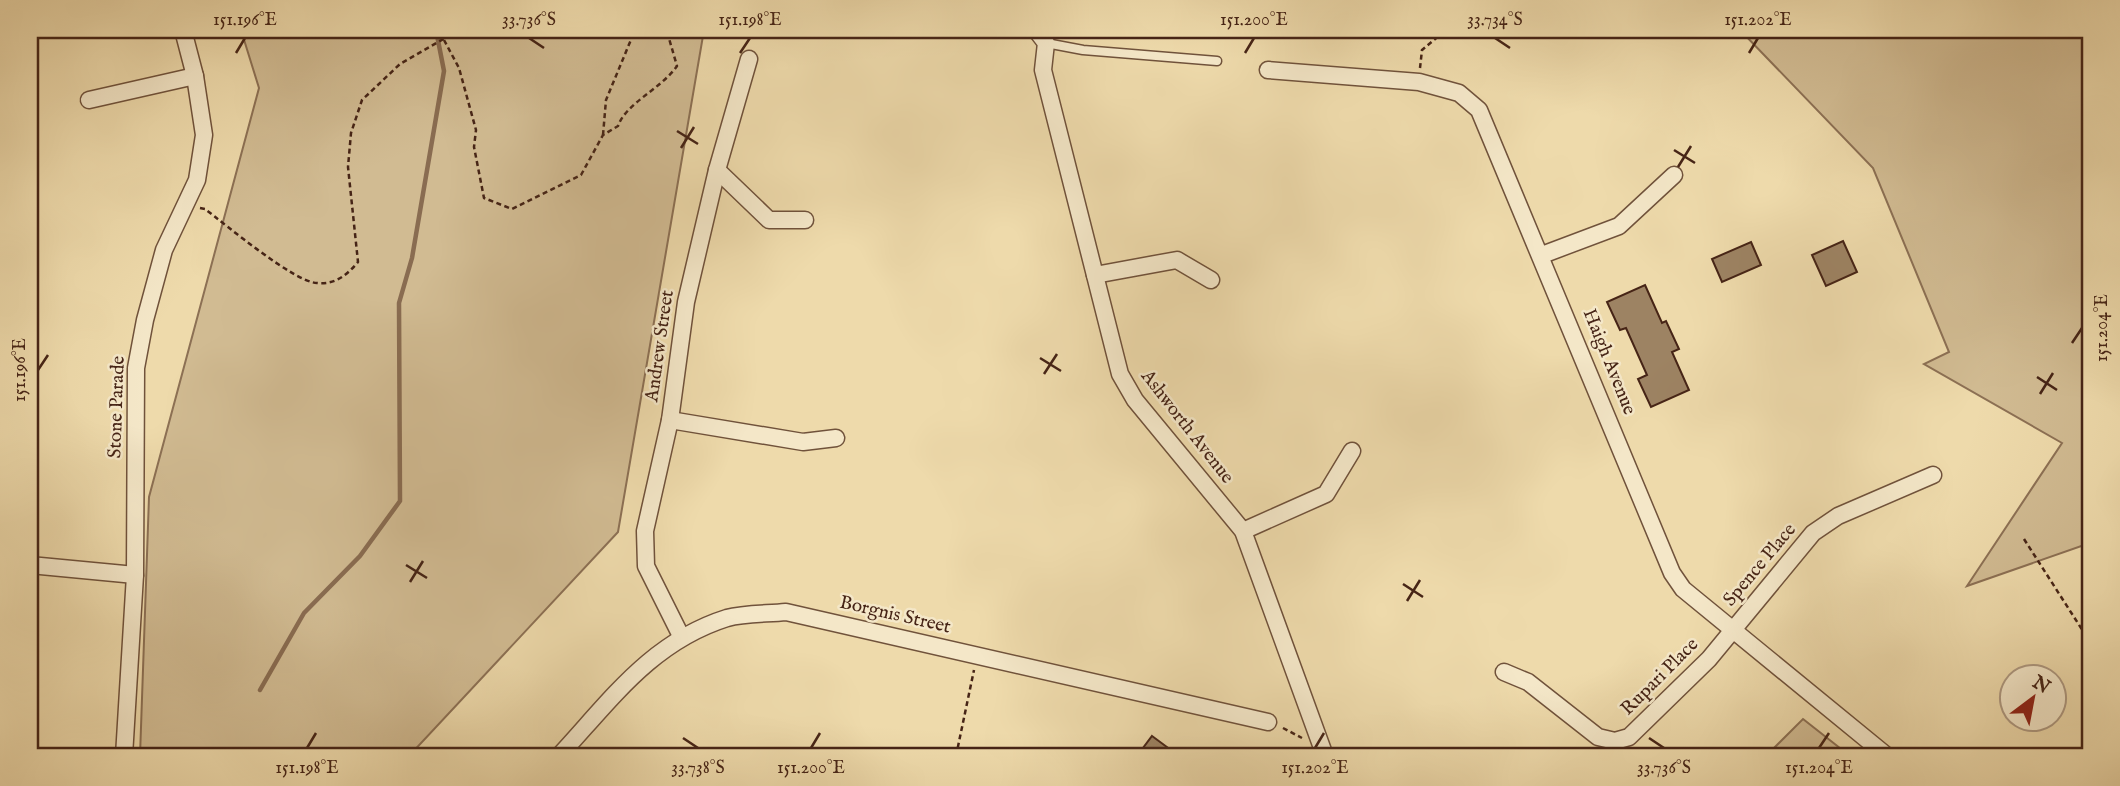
<svg xmlns="http://www.w3.org/2000/svg" width="2120" height="786" font-family="'IM FELL English',serif">
	<style>
		.green { fill: #d1bb92; stroke: #8c7054; stroke-width: 2 }
		.lines { fill: none; stroke-linecap: round; stroke-linejoin: round }
		.stream { stroke: #896c51; stroke-width: 4.5 }
		.building { fill: #9d8363; stroke: #462416; stroke-width: 2 }
		.lane-casing { stroke: #70523b; stroke-width: 11 }
		.street-casing { stroke: #70523b; stroke-width: 19 }
		.path { stroke: #462416; stroke-width: 2.5; stroke-dasharray: 5 3.5; stroke-linecap: butt }
		.lane { stroke: #f4e7c8; stroke-width: 8 }
		.street { stroke: #f4e7c8; stroke-width: 16 }
		.ticks { fill: none; stroke: #462416; stroke-width: 2.5 }
		.labels { text-anchor: middle; dominant-baseline: central; stroke-width: 5; stroke-linejoin: round; paint-order: stroke }
		.street-label { font-size: 19px; fill: #462416; stroke: #f4e7c8 }
		.neatline { fill: none; stroke: #462416; stroke-width: 2.5 }
		.ticks-label { font-size: 18px; text-anchor: middle; fill: #462416 }
	</style>
	<rect width="100%" height="100%" fill="#eedaab"/>
	<filter id="stains"><feTurbulence type="fractalNoise" baseFrequency=".00286" numOctaves="4"/><feColorMatrix values="0 0 0 0 .2 0 0 0 0 .09 0 0 0 0 .02 0 0 0 .5 -.17"/></filter>
	<radialGradient id="worn" r=".72"><stop offset=".6" stop-color="#630" stop-opacity="0"/><stop offset="1" stop-color="#630" stop-opacity=".3"/></radialGradient>
	<g class="green">
		<polygon points="241,30 704,30 618,532 409,756 140,756 149,497 259,88"/>
		<polygon points="1740,30 2090,30 2090,543 1967,586 2062,443 1924,364 1949,352 1873,168"/>
		<polygon points="1803,719 1850,756 1782,756 1773,749"/>
	</g>
	<g class="lines">
		<polyline class="stream" points="260,690 304,613 360,556 400,501 399,303 412,258 444,71 436,30"/>
	</g>
	<g class="building">
		<polygon points="1843,241 1857,272 1826,286 1812,255"/>
		<polygon points="1751,242 1761,265 1722,282 1712,259"/>
		<polygon points="1645,285 1662,323 1666,321 1679,349 1672,352 1689,390 1651,407 1638,379 1647,375 1626,328 1620,330 1607,302"/>
		<polygon points="1152,736 1179,756 1137,756"/>
	</g>
	<g class="lines">
		<g class="lane-casing">
			<polyline id="lane" points="1046,43 1083,50 1217,61"/>
		</g>
		<g class="street-casing">
			<g id="street">
				<polyline points="1036,30 1046,43 1043,70 1120,374 1135,400 1243,531 1325,756"/>
				<polyline points="1268,70 1419,82 1459,93 1479,110 1672,573 1683,589 1887,756"/>
				<polyline points="89,100 195,76"/>
				<polyline points="717,170 769,220 805,220"/>
				<polyline points="1542,255 1619,226 1674,175"/>
				<polyline points="1095,275 1177,260 1211,280"/>
				<polyline points="670,420 803,442 836,438"/>
				<polyline points="1243,531 1326,494 1352,451"/>
				<polyline points="30,565 135,575"/>
				<polyline points="681,636 646,566 645,531 670,420 686,302 717,170 749,59"/>
				<polyline points="1504,672 1528,682 1598,737 1615,741 1629,737 1709,659 1813,533 1838,516 1933,475"/>
				<polyline points="124,756 135,575 136,368 145,320 164,250 197,180 204,135 195,76 183,30"/>
				<path d="M 559,756 C 611,700 651,642 727,618 C 745,613 768,614 786,612 L 1268,722"/>
			</g>
		</g>
		<g class="path">
			<path d="M 444,40 L 459,68 L 476,130 L 474,147 L 484,198 L 512,209 L 581,175 L 603,135 L 618,126 C 626,103 661,89 677,66 L 668,35 L 669,30"/>
			<polyline points="1420,68 1422,50 1446,30"/>
			<polyline points="603,135 606,100 635,30"/>
			<path d="M 200,208 L 205,209 C 226,225 294,282 317,283 C 335,285 347,275 358,262 L 348,167 L 351,133 L 362,100 L 400,64 L 459,30"/>
			<polyline points="2024,539 2090,642"/>
			<polyline points="1283,728 1302,738"/>
			<polyline points="956,756 974,670"/>
			<polyline points="1264,756 1264,754"/>
		</g>
		<use href="#lane" class="lane"/>
		<use href="#street" class="street"/>
	</g>
	<path class="ticks" d="M 529,38 L 544,48M 1495,38 L 1510,48M 236,53 L 245,38M 740,53 L 750,38M 1245,53 L 1254,38M 1749,53 L 1758,38M 677,131 L 698,144M 681,148 L 694,127M 1674,150 L 1695,163M 1678,167 L 1691,146M 2072,343 L 2082,328M 1040,358 L 1061,371M 38,370 L 48,355M 1044,374 L 1057,354M 2037,377 L 2057,390M 2040,394 L 2053,373M 406,565 L 427,578M 410,582 L 423,561M 1403,584 L 1423,597M 1407,601 L 1420,580M 683,738 L 698,748M 1649,738 L 1664,748M 307,748 L 316,733M 811,748 L 820,733M 1315,748 L 1324,733M 1819,748 L 1829,733"/>
	<g class="labels">
		<g class="street-label">
			<text transform="translate(660 346) rotate(-82)">Andrew Street</text>
			<text transform="translate(1609 362) rotate(68)">Haigh Avenue</text>
			<text transform="translate(117 407) rotate(-88)">Stone Parade</text>
			<text transform="translate(1187 427) rotate(52)">Ashworth Avenue</text>
			<text transform="translate(1760 565) rotate(-50)">Spence Place</text>
			<text transform="translate(895 615) rotate(13)">Borgnis Street</text>
			<text transform="translate(1660 677) rotate(-45)">Rupari Place</text>
		</g>
	</g>
	<rect width="2120" height="786" fill="none" stroke="#eedaab" stroke-width="77"/>
	<g transform="translate(2033 698) rotate(32)"><circle r="33" fill="#f4e7c8" stroke="#ae9981" stroke-width="2"/>
	<path d="M0-5L12 26L0 18L-12 26Z" fill="#8f2418"/>
	<text y="-10" font-size="19" font-weight="bold" text-anchor="middle" fill="#462416">N</text>
	</g>
	<rect x="38" y="38" width="2044" height="710" class="neatline"/>
	<g class="ticks-label">
		<text x="245" y="25">151.196°E</text>
		<text x="529" y="25">33.736°S</text>
		<text x="750" y="25">151.198°E</text>
		<text x="1254" y="25">151.200°E</text>
		<text x="1495" y="25">33.734°S</text>
		<text x="1758" y="25">151.202°E</text>
		<text transform="translate(2101 328) rotate(-90)" y="6">151.204°E</text>
		<text transform="translate(19 370) rotate(-90)" y="6">151.196°E</text>
		<text x="307" y="773">151.198°E</text>
		<text x="698" y="773">33.738°S</text>
		<text x="811" y="773">151.200°E</text>
		<text x="1315" y="773">151.202°E</text>
		<text x="1664" y="773">33.736°S</text>
		<text x="1819" y="773">151.204°E</text>
	</g>
	<rect width="100%" height="100%" filter="url(#stains)"/>
	<rect width="100%" height="100%" fill="url(#worn)"/>
</svg>
